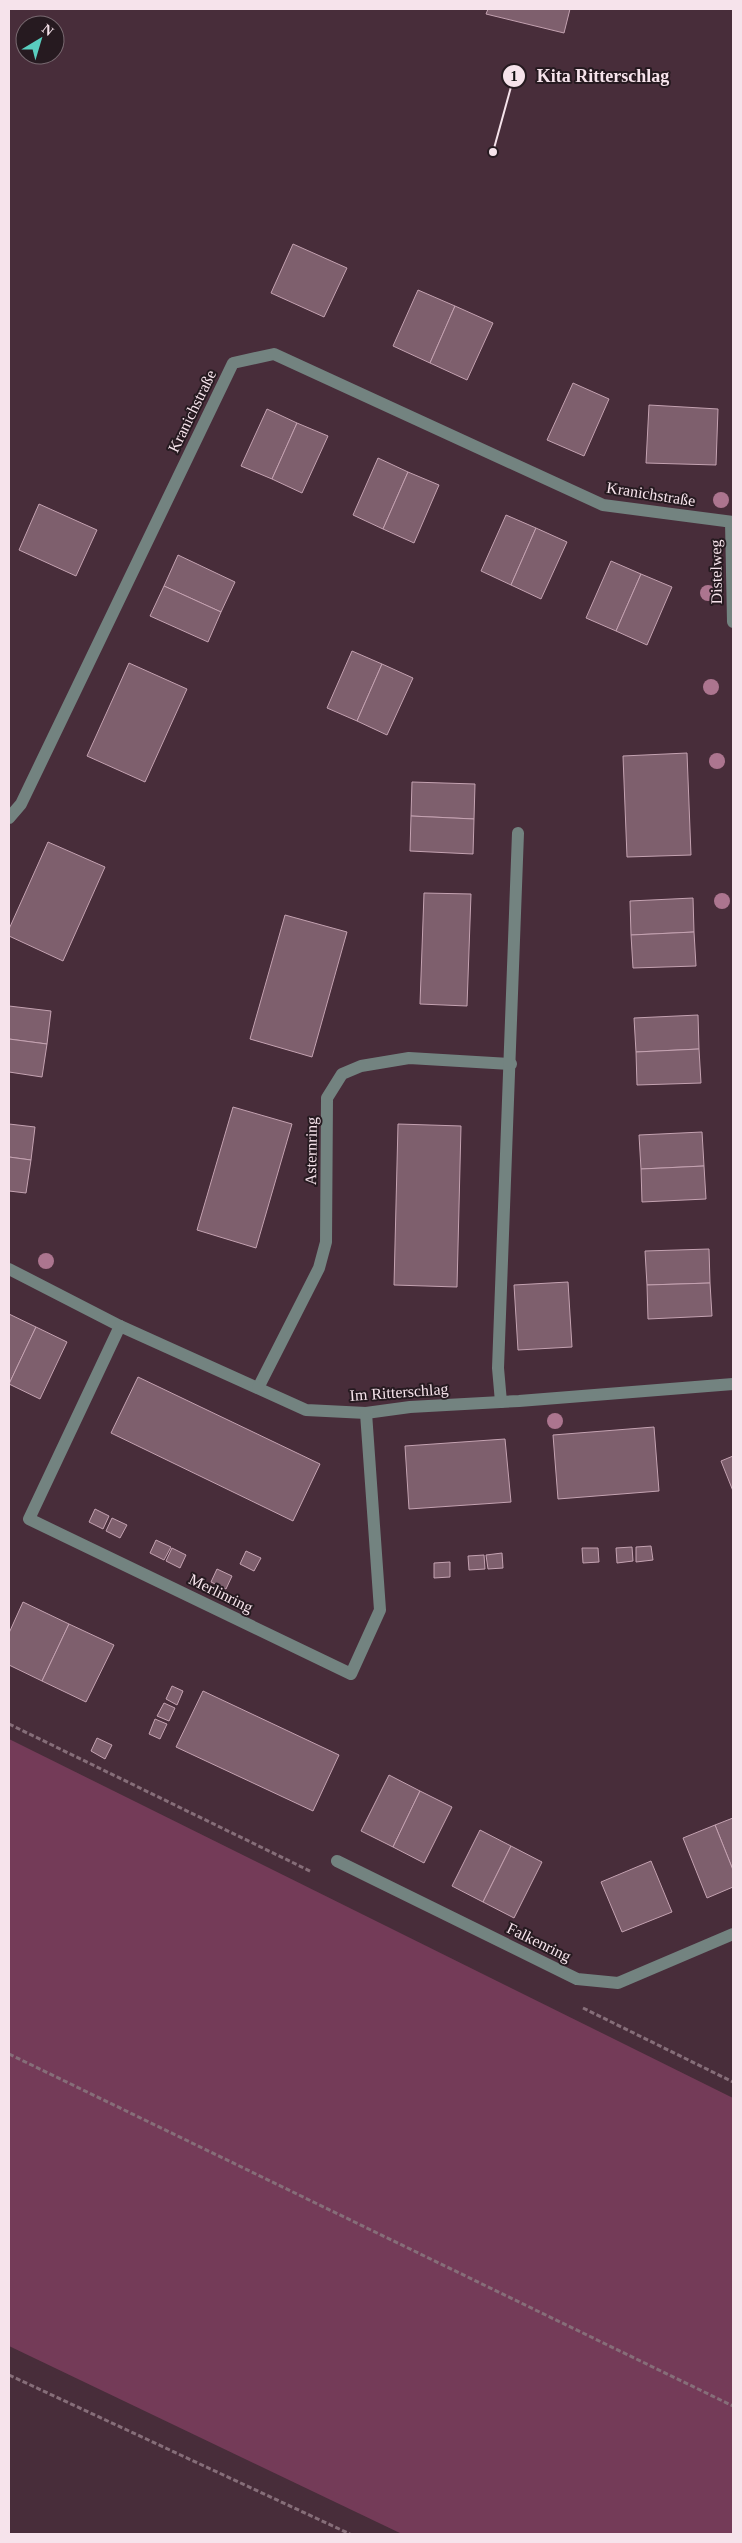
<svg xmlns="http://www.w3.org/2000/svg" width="742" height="2543" font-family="Georgia,serif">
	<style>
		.green { fill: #743b58 }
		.building { fill: #7e5f6d; stroke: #c4a2b1 }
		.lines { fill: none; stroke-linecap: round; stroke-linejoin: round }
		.path { stroke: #866e79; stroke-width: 3; stroke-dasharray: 5 2.5; stroke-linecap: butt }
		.minor { stroke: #738380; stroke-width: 12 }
		.tree { fill: #ac758f }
		.labels { text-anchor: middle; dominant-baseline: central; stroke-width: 4; stroke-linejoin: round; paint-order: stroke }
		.street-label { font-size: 16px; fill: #f6e3eb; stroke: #261a20 }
		.leader { fill: none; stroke: #f6e3eb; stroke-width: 2 }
		.callout-dot { fill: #f6e3eb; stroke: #261a20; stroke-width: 2 }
		.mark-label { font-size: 15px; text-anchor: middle; font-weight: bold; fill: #111 }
		.callout-label { font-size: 18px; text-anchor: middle; font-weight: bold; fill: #f6e3eb; stroke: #261a20; stroke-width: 4; stroke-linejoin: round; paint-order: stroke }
	</style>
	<rect width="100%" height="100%" fill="#482d3a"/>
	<polygon class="green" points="9,1739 733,2098 733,2534 402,2534 9,2346"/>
	<g class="building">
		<polygon points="488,9 570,9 564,33 486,14"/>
		<polygon points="293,244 347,268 324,317 271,293"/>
		<polygon points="418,290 455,306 430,363 393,346"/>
		<polygon points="455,306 493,323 467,380 430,363"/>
		<polygon points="573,383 609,399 584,456 547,440"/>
		<polygon points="649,405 718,409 716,465 646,463"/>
		<polygon points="267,409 297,423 272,479 241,466"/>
		<polygon points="297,423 328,436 302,493 272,479"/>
		<polygon points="378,458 408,472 383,529 353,515"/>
		<polygon points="408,472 439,485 414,543 383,529"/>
		<polygon points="39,504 97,530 76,576 19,550"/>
		<polygon points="506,515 536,528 511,585 481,571"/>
		<polygon points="536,528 567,542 541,599 511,585"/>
		<polygon points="178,555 235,582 221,612 164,586"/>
		<polygon points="611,561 641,574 616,631 586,618"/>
		<polygon points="641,574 672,587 647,645 616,631"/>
		<polygon points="164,586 221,612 208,642 150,616"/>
		<polygon points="352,651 382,664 357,721 327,708"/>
		<polygon points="129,663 187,689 145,782 87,756"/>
		<polygon points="382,664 413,678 387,735 357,721"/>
		<polygon points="687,753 691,855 627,857 623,756"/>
		<polygon points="412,782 475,784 474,819 411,816"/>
		<polygon points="411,816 474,819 473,854 410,851"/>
		<polygon points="48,842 105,867 63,961 9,936 9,929"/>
		<polygon points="424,893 471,894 467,1006 420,1004"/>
		<polygon points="693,898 694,932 631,935 630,901"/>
		<polygon points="285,915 347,932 312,1057 250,1039"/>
		<polygon points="694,932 696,966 633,968 631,935"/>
		<polygon points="9,1006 51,1011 47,1044 9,1039"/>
		<polygon points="698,1015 699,1049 636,1052 634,1018"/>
		<polygon points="9,1039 47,1044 42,1077 9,1072"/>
		<polygon points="699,1049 701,1083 637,1085 636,1052"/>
		<polygon points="233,1107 292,1124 256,1248 197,1230"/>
		<polygon points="9,1124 35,1127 31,1160 9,1157"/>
		<polygon points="398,1124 461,1126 457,1287 394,1285"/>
		<polygon points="702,1132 704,1166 641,1169 639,1135"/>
		<polygon points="9,1157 31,1160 26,1193 9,1191"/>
		<polygon points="704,1166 706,1199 642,1202 641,1169"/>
		<polygon points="709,1249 710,1283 647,1285 645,1251"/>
		<polygon points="568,1282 572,1347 518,1350 514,1285"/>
		<polygon points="710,1283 712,1316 648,1319 647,1285"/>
		<polygon points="9,1314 36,1327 9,1384"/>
		<polygon points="36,1327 67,1342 40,1399 9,1384"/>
		<polygon points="138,1377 320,1464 293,1521 111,1433"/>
		<polygon points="654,1427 659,1491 558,1499 553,1435"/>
		<polygon points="505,1439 511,1502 409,1509 405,1446"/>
		<polygon points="733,1456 733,1491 721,1461"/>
		<polygon points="95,1509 109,1516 103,1529 89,1522"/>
		<polygon points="112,1518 127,1525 120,1538 106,1531"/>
		<polygon points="156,1540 171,1547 164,1560 150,1553"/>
		<polygon points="651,1546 653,1560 636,1562 636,1547"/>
		<polygon points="632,1547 633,1561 617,1563 616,1548"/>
		<polygon points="172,1548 186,1555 180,1568 166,1561"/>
		<polygon points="582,1548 598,1548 599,1562 583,1563"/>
		<polygon points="246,1551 261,1558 254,1571 240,1564"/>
		<polygon points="502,1553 503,1568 488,1569 486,1555"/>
		<polygon points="484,1555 485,1569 469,1570 468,1556"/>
		<polygon points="450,1562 450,1577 434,1578 434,1563"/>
		<polygon points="217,1569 232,1576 226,1589 211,1582"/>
		<polygon points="23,1602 69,1624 42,1681 9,1665 9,1633"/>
		<polygon points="69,1624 114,1645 86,1702 42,1681"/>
		<polygon points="172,1686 183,1691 177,1705 166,1699"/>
		<polygon points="203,1691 339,1755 313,1811 176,1747"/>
		<polygon points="164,1703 175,1708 169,1721 157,1716"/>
		<polygon points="155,1719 167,1724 160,1739 149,1734"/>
		<polygon points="97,1738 112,1745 105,1759 91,1751"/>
		<polygon points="389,1775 420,1791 393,1847 361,1831"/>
		<polygon points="420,1791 452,1807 424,1863 393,1847"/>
		<polygon points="733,1818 733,1870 715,1825"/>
		<polygon points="715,1825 733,1870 733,1887 707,1898 683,1838"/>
		<polygon points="480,1830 511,1846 483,1902 452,1886"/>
		<polygon points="511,1846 542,1862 514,1918 483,1902"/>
		<polygon points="651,1861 672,1912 622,1932 601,1882"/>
	</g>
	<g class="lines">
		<g class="path">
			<polyline points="9,1724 312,1872"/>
			<polyline points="583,2008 733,2082"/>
			<polyline points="9,2054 733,2406"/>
			<polyline points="9,2375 350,2534"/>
		</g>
		<g class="minor">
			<polyline points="731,522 733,622"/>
			<polyline points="9,818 21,804 233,363 274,354 603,505 733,522"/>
			<polyline points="9,1269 120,1326 306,1410 366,1413 410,1407 519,1401 733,1384"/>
			<polyline points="120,1326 29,1519 351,1674 380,1610 366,1413"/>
			<polyline points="258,1388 319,1268 326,1242 327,1098 342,1074 361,1066 409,1058 511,1064"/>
			<polyline points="501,1402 498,1368 518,833"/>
			<polyline points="337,1861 577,1979 618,1983 733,1934"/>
		</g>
	</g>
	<g class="tree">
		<circle cx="721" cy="500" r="8"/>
		<circle cx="708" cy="593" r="8"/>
		<circle cx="711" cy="687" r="8"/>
		<circle cx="717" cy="761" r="8"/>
		<circle cx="722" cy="901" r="8"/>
		<circle cx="46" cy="1261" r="8"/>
		<circle cx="555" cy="1421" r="8"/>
	</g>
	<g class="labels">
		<g class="street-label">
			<text transform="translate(192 411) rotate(-64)">Kranichstraße</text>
			<text transform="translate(651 494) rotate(9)">Kranichstraße</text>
			<text transform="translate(716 572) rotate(-91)">Distelweg</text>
			<text transform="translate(311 1151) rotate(-89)">Asternring</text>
			<text transform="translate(399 1392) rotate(-4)">Im Ritterschlag</text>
			<text transform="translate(221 1593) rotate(26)">Merlinring</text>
			<text transform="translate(539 1942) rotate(26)">Falkenring</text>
		</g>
	</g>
	<path class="leader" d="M493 152L514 76"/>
	<g class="callout-dot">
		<circle cx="493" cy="152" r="5"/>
		<circle cx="514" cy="76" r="12"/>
	</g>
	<g class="mark-label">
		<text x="514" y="81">1</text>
	</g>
	<g class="callout-label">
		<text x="603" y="82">Kita Ritterschlag</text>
	</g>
	<rect width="742" height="2543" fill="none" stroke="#f6e3eb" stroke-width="20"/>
	<g transform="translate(40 40) rotate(38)"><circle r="24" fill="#261a20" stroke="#796a71"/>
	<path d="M0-4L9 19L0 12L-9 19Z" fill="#59cebf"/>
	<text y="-8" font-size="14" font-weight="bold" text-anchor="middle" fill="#f6e3eb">N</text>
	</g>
</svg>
